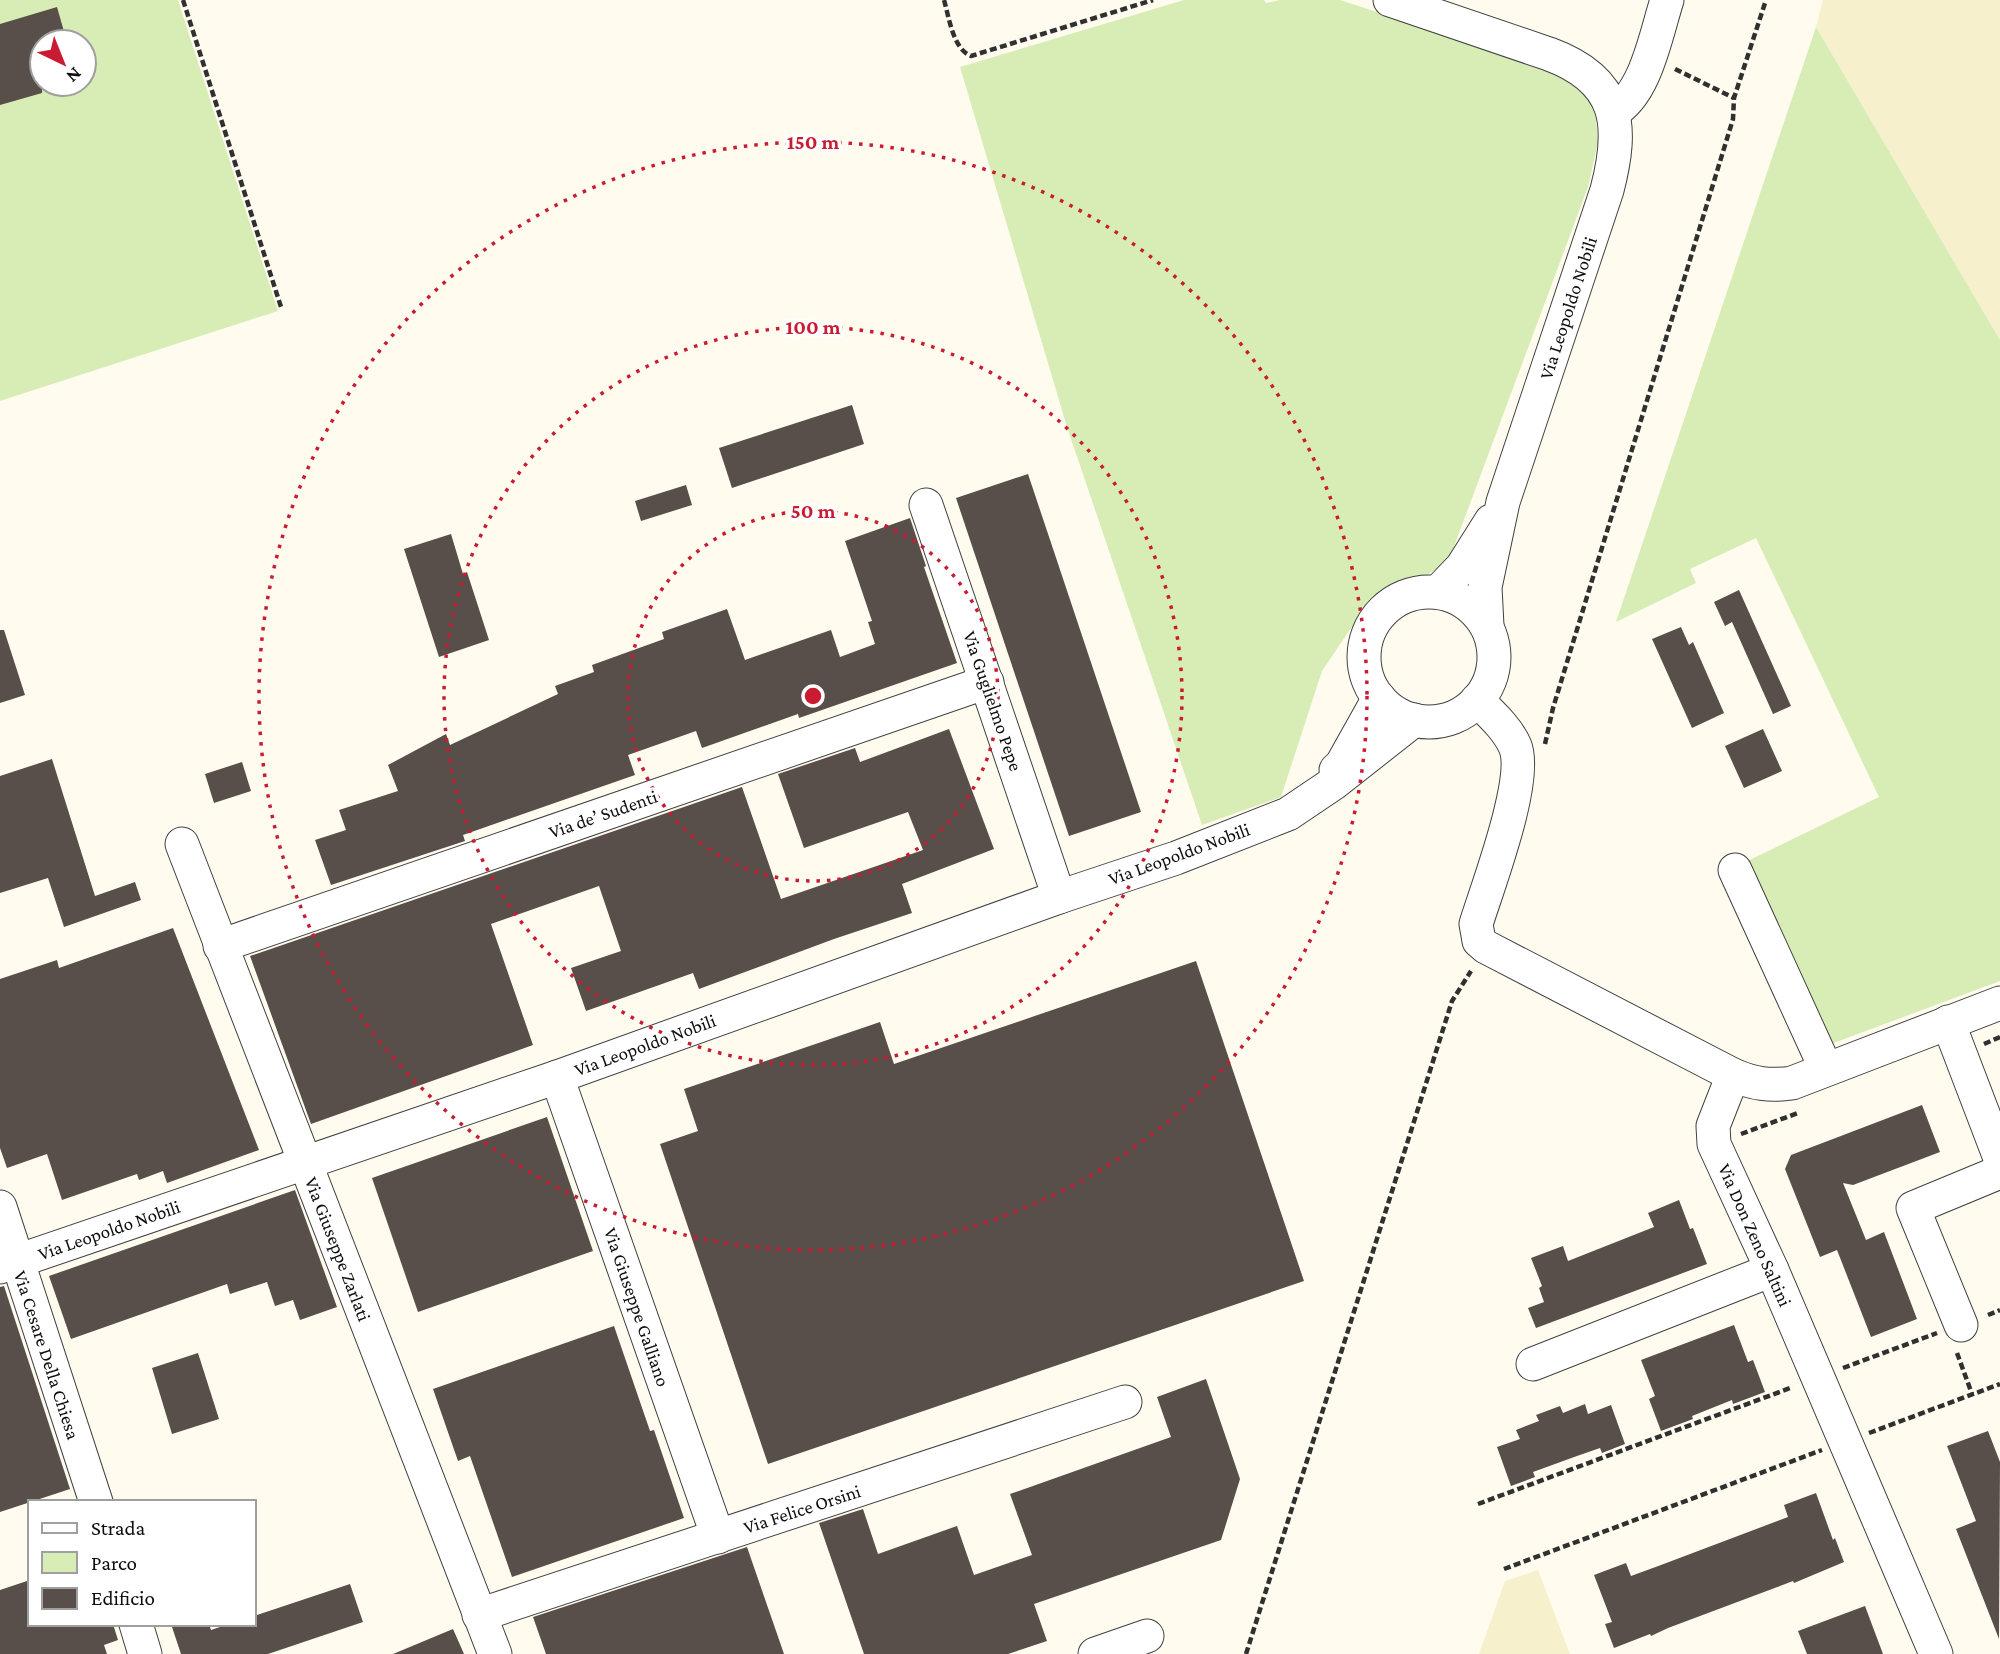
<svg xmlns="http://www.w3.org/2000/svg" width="2000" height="1654" font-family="'Crimson Pro',serif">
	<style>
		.farmland { fill: #f7f0cd }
		.green { fill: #d7edb5; fill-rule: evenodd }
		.building { fill: #584e4a }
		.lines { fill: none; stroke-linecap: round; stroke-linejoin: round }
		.minor-casing { stroke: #414141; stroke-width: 35 }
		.path { stroke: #303030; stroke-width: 4.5; stroke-dasharray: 7 3.5; stroke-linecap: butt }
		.minor { stroke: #fff; stroke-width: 33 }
		.ring { fill: none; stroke: #c91b31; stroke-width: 3.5; stroke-dasharray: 3.5 7 }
		.labels { text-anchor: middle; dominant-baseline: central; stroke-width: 7; stroke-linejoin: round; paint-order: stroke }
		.street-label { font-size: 19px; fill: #0e0e0e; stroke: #fff }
		.centre { fill: #c91b31; stroke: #fff; stroke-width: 3.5 }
		.ring-label { font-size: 21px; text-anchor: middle; font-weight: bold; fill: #c91b31; stroke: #fff; stroke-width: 7; stroke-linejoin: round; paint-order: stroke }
	</style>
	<rect width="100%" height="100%" fill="#fffbef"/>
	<g class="farmland">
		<polygon points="1823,0 2000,0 2000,340 1816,27"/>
		<polygon points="1538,1570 1570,1654 1479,1654 1505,1581"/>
	</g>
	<g class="green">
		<path d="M 0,0 L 178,0 L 278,311 L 0,401 ZM 42,42 L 84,42 L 84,84 L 42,84 Z"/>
		<polygon points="1184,0 1264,0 1266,3 1280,0 1340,0 1549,68 1581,87 1595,110 1598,142 1588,187 1449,560 1351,628 1322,671 1281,797 1202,825 1067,427 960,67"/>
		<polygon points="1816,27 2000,340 2000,981 1804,1054 1725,872 1879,797 1756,538 1690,569 1696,583 1616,622"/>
	</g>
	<g class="building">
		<polygon points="57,7 67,42 42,42 42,93 0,105 0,24"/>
		<polygon points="852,405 864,444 732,488 719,448"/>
		<polygon points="1028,474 1141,812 1069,836 956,498"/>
		<polygon points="686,485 692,505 641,521 635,501"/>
		<polygon points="910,518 926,566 924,567 957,663 799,718 798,714 702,748 696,731 628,755 635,775 463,835 465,841 331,885 315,840 346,830 339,810 398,791 388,765 446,734 450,745 558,694 555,686 594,672 592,665 664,639 662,632 727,609 745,660 831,630 840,657 875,644 868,622 872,621 845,541"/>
		<polygon points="451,534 463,574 467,572 489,640 439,657 404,549"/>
		<polygon points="1739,590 1791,706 1773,714 1732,622 1725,626 1714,602"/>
		<polygon points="1681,627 1689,645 1693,642 1724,713 1692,728 1652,639"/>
		<polygon points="0,630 4,630 25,695 0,703"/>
		<polygon points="949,729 994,849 902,884 912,913 834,939 699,989 693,973 586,1011 571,968 621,951 599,886 491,924 533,1045 311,1124 250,956 742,787 781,899 923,850 908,812 804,848 778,774 855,748 860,762"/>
		<polygon points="1763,729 1782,771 1744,788 1725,746"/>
		<polygon points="52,759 95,896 135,882 141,900 64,927 48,878 0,893 0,776"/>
		<polygon points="242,762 251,791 214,803 205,774"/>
		<polygon points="173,928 259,1150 167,1183 163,1171 139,1180 137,1174 62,1200 47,1154 7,1168 0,1148 0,979 57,960 59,968"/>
		<polygon points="1196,961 1304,1281 768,1464 660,1144 698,1131 684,1089 880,1022 894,1064"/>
		<polygon points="1922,1105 1940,1152 1853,1185 1843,1183 1866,1240 1884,1232 1917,1319 1871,1337 1837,1250 1820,1257 1785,1169 1791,1155"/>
		<polygon points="547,1117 593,1251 418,1312 372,1178"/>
		<polygon points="295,1190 337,1307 300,1320 293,1300 275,1306 267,1282 230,1294 227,1284 71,1339 49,1276"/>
		<polygon points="1679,1200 1690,1229 1693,1228 1707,1264 1536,1328 1528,1308 1544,1302 1539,1288 1542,1286 1531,1258 1563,1246 1568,1261 1654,1227 1648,1213"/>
		<polygon points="4,1286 70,1489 0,1512 0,1287"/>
		<polygon points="1734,1325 1748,1362 1753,1360 1765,1392 1733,1404 1732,1400 1692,1416 1693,1419 1661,1431 1649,1399 1655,1396 1641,1360"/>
		<polygon points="614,1326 650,1431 654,1430 684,1518 512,1577 470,1456 458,1461 433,1389"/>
		<polygon points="198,1353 219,1419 172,1434 152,1368"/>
		<polygon points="1206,1379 1240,1479 1221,1540 1034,1604 1047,1641 1008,1654 864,1654 819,1523 863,1509 878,1554 957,1526 974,1575 1032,1555 1010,1494 1171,1437 1157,1397"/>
		<polygon points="1585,1404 1588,1414 1611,1405 1625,1444 1602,1453 1600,1448 1577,1456 1533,1472 1535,1477 1511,1486 1497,1447 1520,1439 1516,1430 1539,1421 1536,1415 1560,1406 1563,1413"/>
		<polygon points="1988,1431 2000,1462 1999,1639 1956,1529 1976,1521 1947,1446"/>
		<polygon points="1816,1493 1833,1540 1835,1538 1844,1562 1794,1583 1793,1581 1668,1628 1651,1636 1650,1634 1614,1648 1605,1624 1612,1622 1594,1575 1626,1563 1631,1576 1661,1565 1788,1517 1784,1505"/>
		<polygon points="747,1547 784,1654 546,1654 533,1617"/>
		<polygon points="30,1580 30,1624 113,1624 118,1640 104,1645 107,1654 0,1654 0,1590"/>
		<polygon points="350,1584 363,1622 268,1654 181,1654 171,1624 209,1624 211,1630 229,1624 254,1624 254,1616"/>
		<polygon points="1865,1606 1883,1654 1807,1654 1798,1631"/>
		<polygon points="453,1629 464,1654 393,1654"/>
	</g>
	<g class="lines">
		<g class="minor-casing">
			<g id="minor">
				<path d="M 1390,0 L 1549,54 C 1620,80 1624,125 1607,190 L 1503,502 L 1485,587 L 1487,626"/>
				<path d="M 1613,112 C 1646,94 1656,34 1667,0"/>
				<polyline points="926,505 1059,897"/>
				<polyline points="1438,592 1462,567 1491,521"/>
				<circle cx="1429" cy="657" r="65"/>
				<path d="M 1477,700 C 1491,714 1507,728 1515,746 C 1529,779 1487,888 1476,924 L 1479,941 L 1486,947 L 1733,1075"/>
				<polyline points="1336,770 1342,764 1379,698"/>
				<polyline points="182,844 495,1654"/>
				<polyline points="1735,870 1826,1069"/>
				<polyline points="220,946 987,682"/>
				<polyline points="1948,1022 2000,1158"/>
				<polyline points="557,1077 718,1537"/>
				<polyline points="0,1207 96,1502"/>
				<polyline points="0,1267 557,1077 1059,897 1176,858 1288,814 1334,783 1414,720"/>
				<polyline points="1961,1325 1913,1208 2000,1172"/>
				<polyline points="1533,1364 1772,1270"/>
				<polyline points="479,1615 1125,1402"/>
				<polyline points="136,1624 145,1654"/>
				<polyline points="1095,1654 1147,1636"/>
				<path d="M 1936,1654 L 1772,1270 L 1714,1144 L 1713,1126 L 1733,1075 C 1754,1084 1769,1086 1792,1083 L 2000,1003"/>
			</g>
		</g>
		<g class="path">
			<polyline points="183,0 281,307"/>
			<path d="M 944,0 C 949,17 953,49 971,56 L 1153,0"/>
			<polyline points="1675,69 1734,98"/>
			<polyline points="1545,744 1553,708 1733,119 1734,98 1766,0"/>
			<polyline points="1984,1044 2000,1037"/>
			<polyline points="1741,1134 1798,1113"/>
			<polyline points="1988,1315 2000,1310"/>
			<polyline points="1957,1353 1972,1394"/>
			<polyline points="1843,1368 1937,1333"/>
			<polyline points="1869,1433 2000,1384"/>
			<polyline points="1478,1504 1793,1387"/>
			<polyline points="1504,1569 1822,1450"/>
			<polyline points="1246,1654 1452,1001 1471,971"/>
		</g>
		<use href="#minor" class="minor"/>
	</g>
	<g class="ring">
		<circle cx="813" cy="696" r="185"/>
		<circle cx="813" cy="696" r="369"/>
		<circle cx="813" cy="696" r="554"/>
	</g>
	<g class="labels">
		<g class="street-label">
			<text transform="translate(1568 308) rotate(-72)">Via Leopoldo Nobili</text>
			<text transform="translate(993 701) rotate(71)">Via Guglielmo Pepe</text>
			<text transform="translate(603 814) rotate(-19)">Via de’ Sudenti</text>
			<text transform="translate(1179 854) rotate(-20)">Via Leopoldo Nobili</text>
			<text transform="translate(645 1045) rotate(-20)">Via Leopoldo Nobili</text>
			<text transform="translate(109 1230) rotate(-19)">Via Leopoldo Nobili</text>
			<text transform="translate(1755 1235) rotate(66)">Via Don Zeno Saltini</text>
			<text transform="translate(338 1249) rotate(69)">Via Giuseppe Zarlati</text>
			<text transform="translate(637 1307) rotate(71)">Via Giuseppe Galliano</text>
			<text transform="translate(47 1355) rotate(72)">Via Cesare Della Chiesa</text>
			<text transform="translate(802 1509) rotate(-18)">Via Felice Orsini</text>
		</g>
	</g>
	<circle cx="813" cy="696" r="10" class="centre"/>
	<g class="ring-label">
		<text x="813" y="149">150 m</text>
		<text x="813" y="334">100 m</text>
		<text x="813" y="518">50 m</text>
	</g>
	<rect x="28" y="1500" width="228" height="126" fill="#ffffff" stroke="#9f9f9f" stroke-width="2"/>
	<rect x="42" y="1523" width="35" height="10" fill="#ffffff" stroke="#9f9f9f" stroke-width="2"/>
	<text x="91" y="1535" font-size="21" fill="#0e0e0e">Strada</text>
	<rect x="42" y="1552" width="35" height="21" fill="#d7edb5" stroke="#9f9f9f" stroke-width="2"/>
	<text x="91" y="1570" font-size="21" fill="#0e0e0e">Parco</text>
	<rect x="42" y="1588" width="35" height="21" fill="#584e4a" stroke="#9f9f9f" stroke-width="2"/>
	<text x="91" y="1605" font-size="21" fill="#0e0e0e">Edificio</text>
	<g transform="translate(63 63) rotate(137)"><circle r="33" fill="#ffffff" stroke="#9f9f9f" stroke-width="2"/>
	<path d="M0-5L12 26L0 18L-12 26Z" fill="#c91b31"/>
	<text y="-10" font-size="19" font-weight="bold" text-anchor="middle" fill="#0e0e0e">N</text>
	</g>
</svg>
